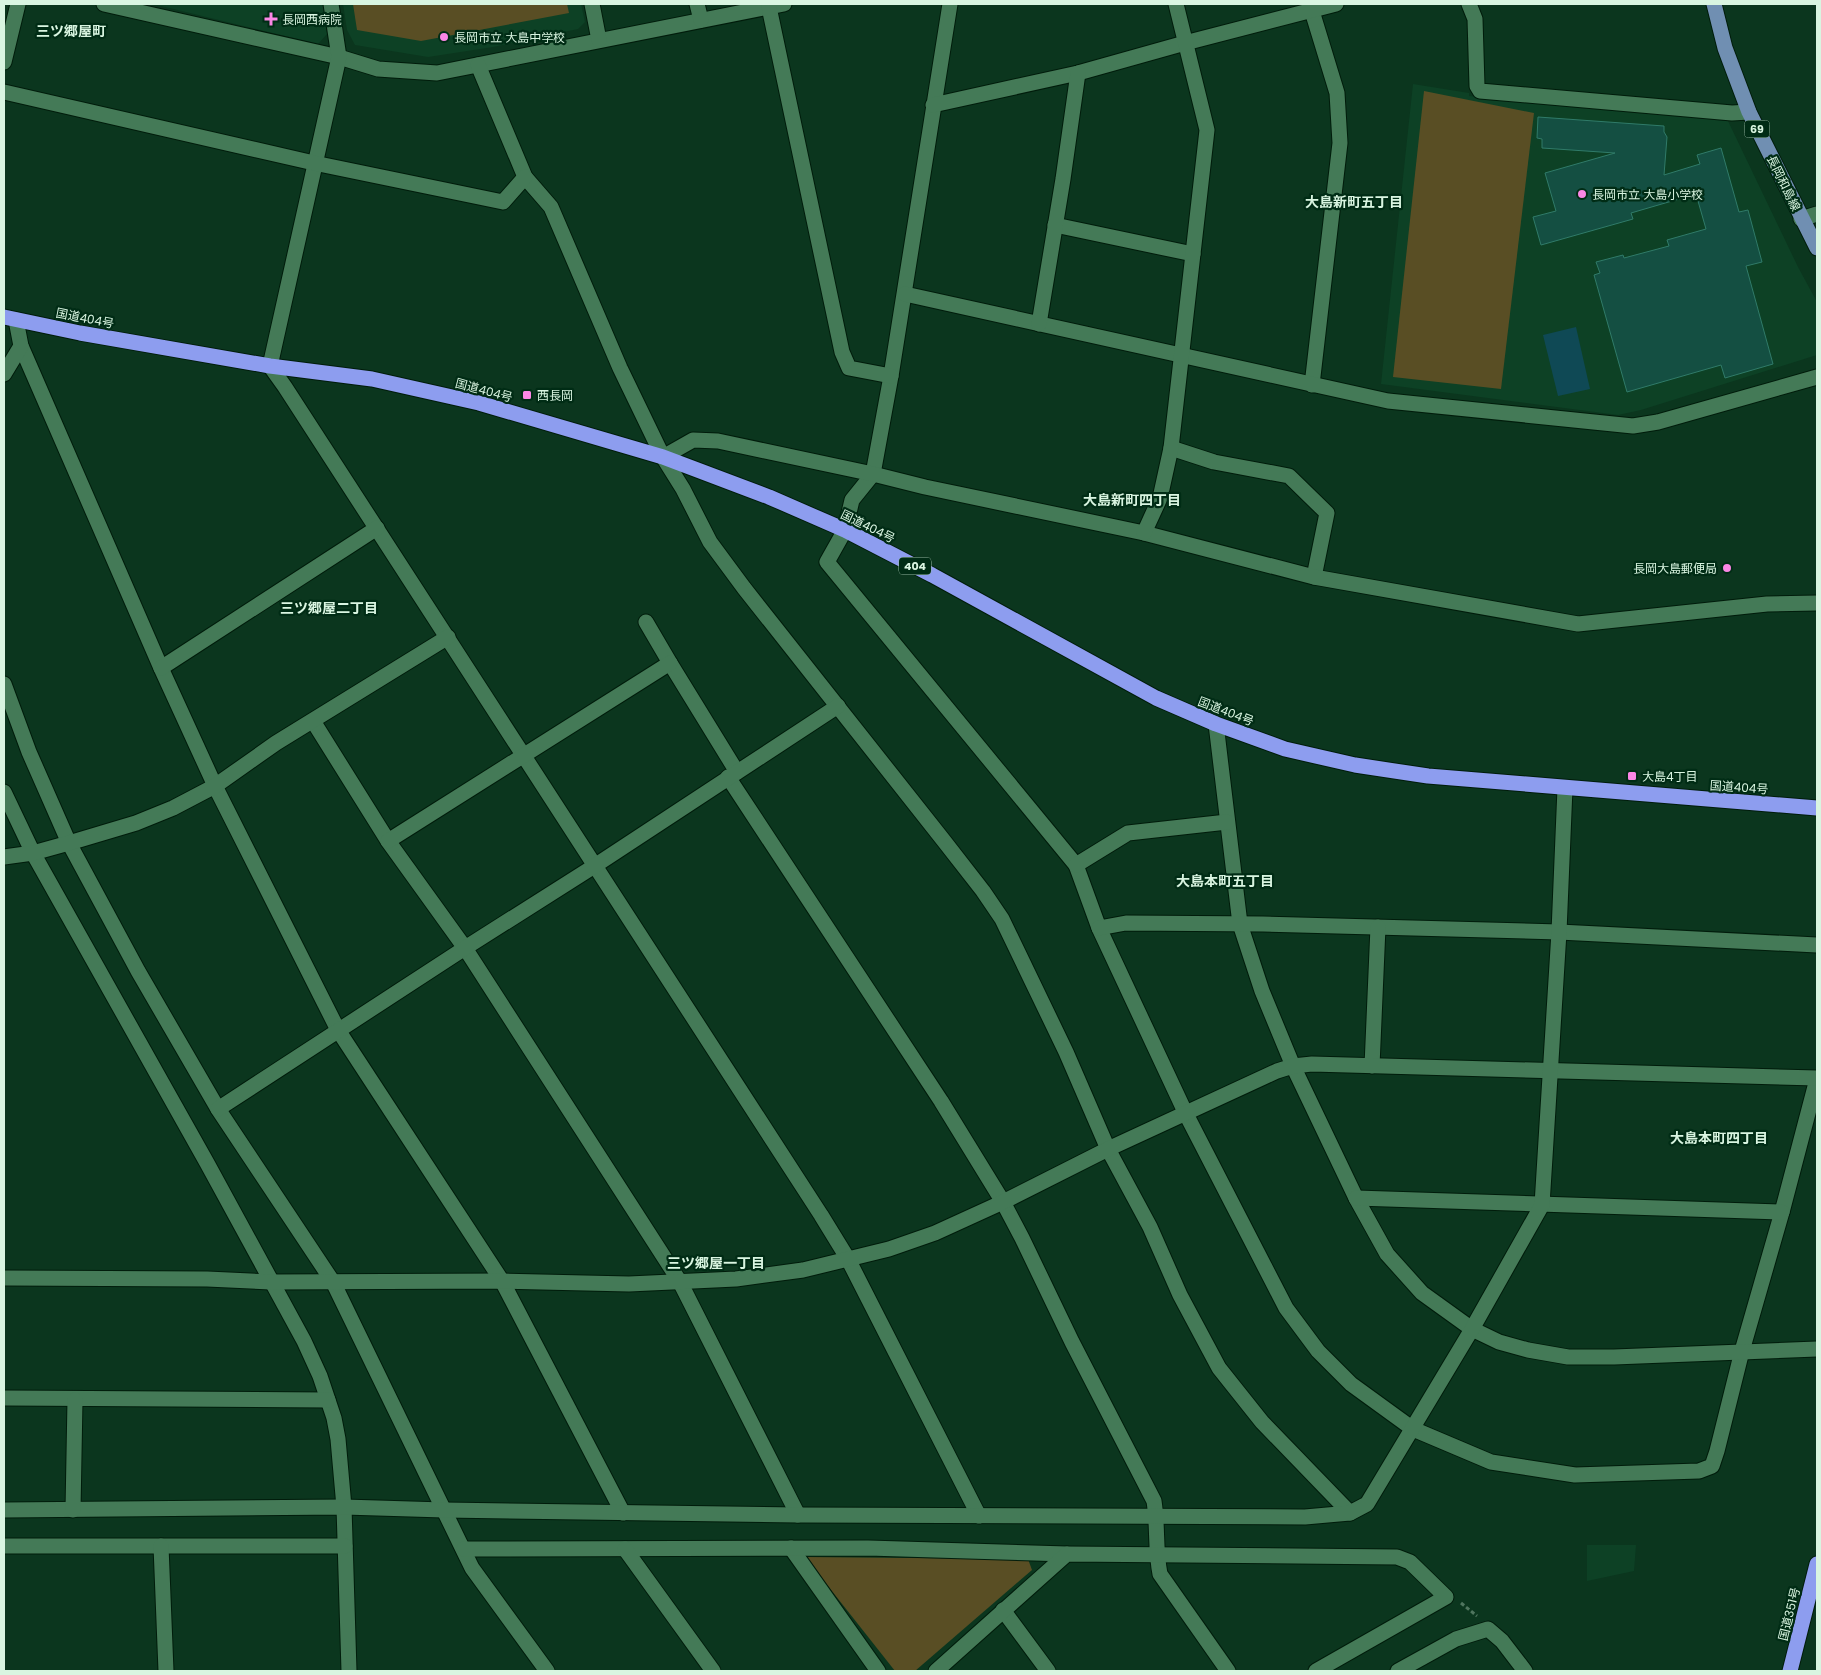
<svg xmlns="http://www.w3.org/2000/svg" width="1821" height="1675" font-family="Poppins,'Noto Sans JP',sans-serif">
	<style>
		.built { fill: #0d4125 }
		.green { fill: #594e24 }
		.water { fill: #0f4955 }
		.building { fill: #144f42; stroke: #307b69 }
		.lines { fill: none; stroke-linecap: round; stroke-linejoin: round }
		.minor-casing { stroke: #011c0b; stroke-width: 17 }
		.major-casing { stroke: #011c0b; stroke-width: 17 }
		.highway-casing { stroke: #011c0b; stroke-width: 17 }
		.path { stroke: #50765f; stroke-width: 3; stroke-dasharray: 4 2.5; stroke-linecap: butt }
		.minor { stroke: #447a57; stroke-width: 15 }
		.major { stroke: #708fb2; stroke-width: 15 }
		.highway { stroke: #8d9def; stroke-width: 15 }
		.poi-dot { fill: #fb87e5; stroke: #002c15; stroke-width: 2 }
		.labels { text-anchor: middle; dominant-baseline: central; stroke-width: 4.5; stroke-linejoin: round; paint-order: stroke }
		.shield { fill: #002c15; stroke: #98b9a4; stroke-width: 1 }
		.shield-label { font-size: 11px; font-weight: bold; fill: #d9f5e1 }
		.poi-label { font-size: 12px; fill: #d9f5e1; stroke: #002c15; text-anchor: start }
		.street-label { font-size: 12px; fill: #d9f5e1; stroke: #002c15 }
		.neighbourhood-label { font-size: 14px; font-weight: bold; fill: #d9f5e1; stroke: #002c15 }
	</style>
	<rect width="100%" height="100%" fill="#0b361e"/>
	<g class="built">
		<polygon points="153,4 323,4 327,34 318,44"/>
		<polygon points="343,4 581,4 585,22 578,29 493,47 428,57 355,45 347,30"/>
		<polygon points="1413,84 1469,93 1469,96 1728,121 1798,267 1817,302 1817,355 1641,410 1618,415 1381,384"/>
		<polygon points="1587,1545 1636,1545 1634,1571 1587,1581"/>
	</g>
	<g class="green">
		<polygon points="353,4 567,4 569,13 421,41 357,30"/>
		<polygon points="1424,91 1534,113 1501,389 1393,377"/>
		<polygon points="805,1557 1028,1559 1032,1570 915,1671 895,1671"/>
	</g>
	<polygon class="water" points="1576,327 1590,389 1558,396 1543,335"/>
	<polygon class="building" points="1538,117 1664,126 1664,132 1667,137 1664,175 1700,164 1697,155 1721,148 1739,212 1748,210 1762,262 1746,266 1773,364 1725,378 1721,365 1627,392 1594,275 1600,273 1596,262 1623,255 1624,258 1669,246 1667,240 1706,229 1696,194 1631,213 1633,219 1541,245 1533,217 1556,211 1545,173 1615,153 1542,148 1542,139 1537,138"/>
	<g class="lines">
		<g class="minor-casing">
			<g id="minor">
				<polyline points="104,4 339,57 378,69 437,73 784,4"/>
				<polyline points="331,4 339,57 270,366 285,387 821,1215 848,1259 979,1516"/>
				<polyline points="592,4 599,40"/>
				<polyline points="697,4 701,20"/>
				<polyline points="950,4 891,376 873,474 852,500 845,530 827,562 1076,865 1099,928 1186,1114 1286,1308 1318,1351 1351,1384 1413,1429 1491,1462 1575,1475 1699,1471 1712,1466 1717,1451 1742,1351 1782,1212 1817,1079"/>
				<polyline points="1469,4 1475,19 1477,86 1480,91 1732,113 1749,112"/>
				<polyline points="769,7 842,352 849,368 891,376"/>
				<polyline points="1312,11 1337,93 1340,143 1312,385"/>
				<polyline points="4,62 18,4"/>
				<polyline points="478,65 525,177 551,207 620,368 663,457 683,489 710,542 744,588 944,841 983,891 1002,919 1066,1052 1108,1149 1150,1227 1180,1295 1219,1368 1262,1422 1350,1513"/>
				<polyline points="4,92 314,163 503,202 525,177"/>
				<polyline points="933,105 1078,73 1185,43 1336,4"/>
				<polyline points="1801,219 1817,214"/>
				<polyline points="1055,225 1193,254"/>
				<polyline points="905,294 1388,401 1633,426 1658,422 1817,377"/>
				<polyline points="16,320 21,346 161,668 215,786 338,1030 502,1281 623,1513"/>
				<polyline points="1039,324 1063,179 1078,73"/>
				<polyline points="4,374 21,346"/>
				<polyline points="1171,448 1214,462 1289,476 1327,513 1314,577"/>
				<polyline points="663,457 693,440 718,441 873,474 925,487 1144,533 1314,577 1578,624 1767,604 1817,603"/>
				<polyline points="1144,533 1160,498 1171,448 1207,130 1176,4"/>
				<polyline points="646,622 670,663 737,772"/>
				<polyline points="161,668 377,528"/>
				<polyline points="4,684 29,752 69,843 138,971 218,1109 333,1282 472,1568 547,1671"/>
				<polyline points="313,721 388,841 465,948 680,1282 798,1515"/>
				<polyline points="1216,724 1240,924 1262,991 1293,1066 1356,1198 1387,1254 1422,1293 1472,1329 1499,1342 1528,1350 1568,1357 1614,1357 1817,1349"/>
				<path d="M 728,777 L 941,1101 L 1003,1202 L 1022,1238 L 1072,1342 L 1154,1501 C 1158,1526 1155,1549 1160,1574 L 1228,1671"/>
				<polyline points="4,792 33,853 207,1163 304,1341 320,1376 334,1418 338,1439 344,1507 349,1671"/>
				<polyline points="388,841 670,663"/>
				<polyline points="4,857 33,853 69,843 136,823 173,808 215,786 276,743 448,637"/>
				<polyline points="1076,865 1128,833 1227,822"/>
				<polyline points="1099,928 1126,923 1263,924 1559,932 1817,945"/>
				<polyline points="1372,1066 1378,927"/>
				<polyline points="218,1109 465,948 596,865 838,706"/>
				<polyline points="1356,1198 1782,1212"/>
				<polyline points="4,1278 207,1279 271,1282 502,1281 629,1284 736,1279 803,1270 889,1249 935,1233 1003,1202 1108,1149 1277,1071 1293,1066 1312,1064 1817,1078"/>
				<polyline points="4,1398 328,1400"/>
				<polyline points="4,1510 344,1507 444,1510 798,1515 1305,1517 1350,1513 1367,1504 1472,1329 1542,1205 1559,932 1565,788"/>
				<polyline points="73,1510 75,1400"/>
				<polyline points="4,1546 345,1546"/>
				<polyline points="161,1546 166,1671"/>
				<polyline points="791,1548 878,1671"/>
				<polyline points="464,1549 868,1548 1067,1554"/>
				<polyline points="625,1549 713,1671"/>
				<polyline points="1003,1610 1048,1671"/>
				<polyline points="936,1671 1067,1554 1397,1557 1410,1562 1446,1597 1316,1671"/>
				<polyline points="1398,1671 1456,1639 1488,1629 1502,1641 1525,1671"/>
			</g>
		</g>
		<g class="major-casing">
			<polyline id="major" points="1714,4 1725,48 1749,112 1817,248"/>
		</g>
		<g class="highway-casing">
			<g id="highway">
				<polyline points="4,317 80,333 270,366 372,379 479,403 663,457 769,497 845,530 932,575 1156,698 1216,724 1285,749 1355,765 1428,776 1817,808"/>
				<polyline points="1790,1671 1817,1564"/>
			</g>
		</g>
		<polyline class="path" points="1461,1603 1477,1616"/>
		<use href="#minor" class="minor"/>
		<use href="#major" class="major"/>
		<use href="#highway" class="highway"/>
	</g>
	<g class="poi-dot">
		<path d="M268.5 11.5h5v5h5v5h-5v5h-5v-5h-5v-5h5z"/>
		<circle cx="444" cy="37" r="5"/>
		<circle cx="1582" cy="194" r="5"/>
		<rect x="522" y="390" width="10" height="10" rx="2.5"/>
		<circle cx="1727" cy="568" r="5"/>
		<rect x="1627" y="771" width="10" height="10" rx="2.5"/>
	</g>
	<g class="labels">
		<g class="shield">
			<rect x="1744.5" y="120.5" width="25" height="17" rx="4"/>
			<rect x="899" y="557.5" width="32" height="17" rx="4"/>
		</g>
		<g class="shield-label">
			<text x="1757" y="129">69</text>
			<text x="915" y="566">404</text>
		</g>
		<g class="poi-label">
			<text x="282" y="19">長岡西病院</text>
			<text x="454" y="37">長岡市立 大島中学校</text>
			<text x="1592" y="194">長岡市立 大島小学校</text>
			<text x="537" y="395">西長岡</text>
			<text x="1717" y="568" text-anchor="end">長岡大島郵便局</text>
			<text x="1642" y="776">大島4丁目</text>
		</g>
		<g class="street-label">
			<text transform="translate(1784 183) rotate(64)">長岡和島線</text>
			<text transform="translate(85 318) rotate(11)">国道404号</text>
			<text transform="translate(484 390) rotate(15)">国道404号</text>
			<text transform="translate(868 526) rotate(26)">国道404号</text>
			<text transform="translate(1226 711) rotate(21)">国道404号</text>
			<text transform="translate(1739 787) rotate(4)">国道404号</text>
			<text transform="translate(1789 1614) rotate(-76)">国道351号</text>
		</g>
		<g class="neighbourhood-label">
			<text x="71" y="31">三ツ郷屋町</text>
			<text x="1354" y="202">大島新町五丁目</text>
			<text x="1132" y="500">大島新町四丁目</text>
			<text x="329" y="608">三ツ郷屋二丁目</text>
			<text x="1225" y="881">大島本町五丁目</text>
			<text x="1719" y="1138">大島本町四丁目</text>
			<text x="716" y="1263">三ツ郷屋一丁目</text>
		</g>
	</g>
	<rect width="1821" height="1675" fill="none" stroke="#d9f5e1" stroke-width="10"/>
</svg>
